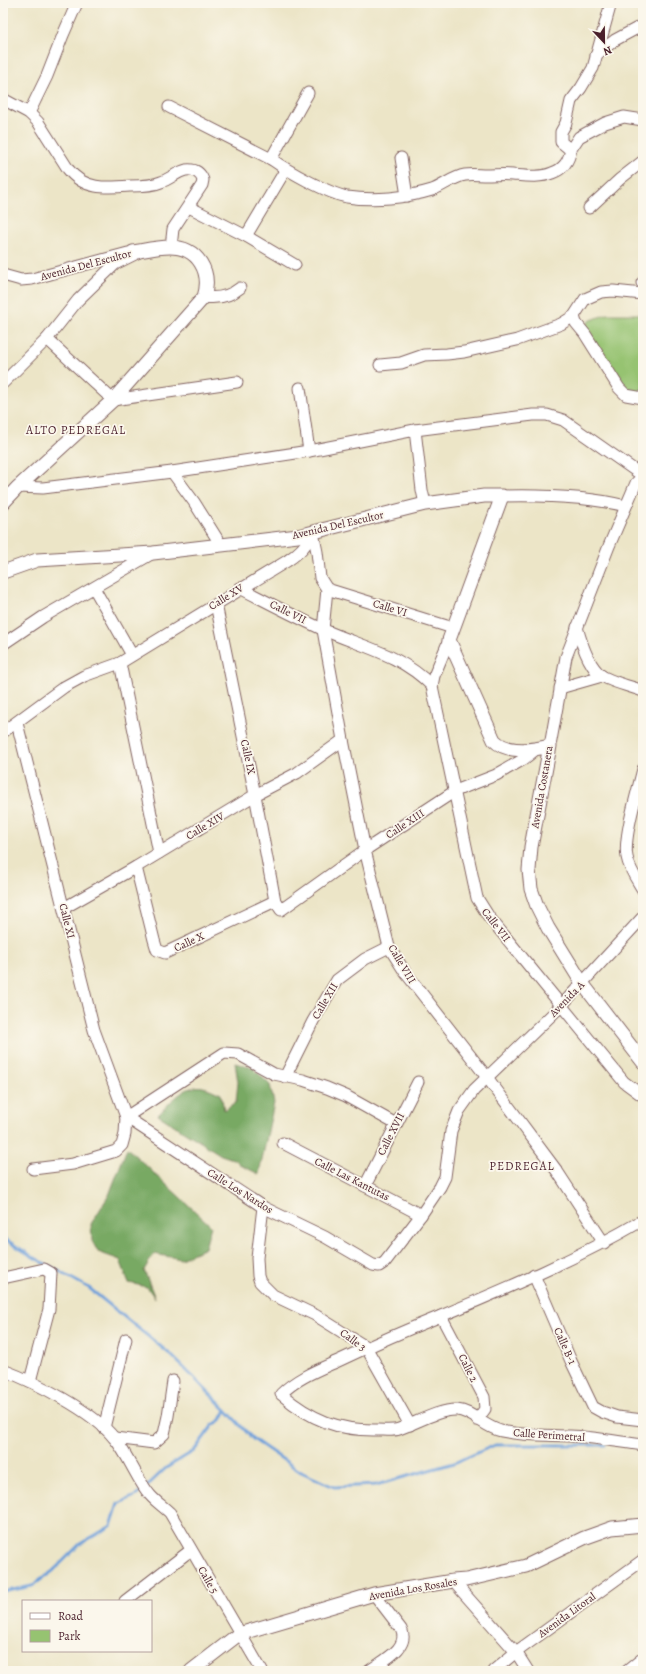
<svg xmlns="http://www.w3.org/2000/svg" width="646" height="1674" font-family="Alegreya,serif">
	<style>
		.green { fill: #96c371; stroke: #70714e }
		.forest { fill: #78a963; stroke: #616447 }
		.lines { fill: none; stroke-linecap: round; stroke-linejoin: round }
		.stream { stroke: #70a0da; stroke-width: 3 }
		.minor-casing { stroke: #836462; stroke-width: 13 }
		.tertiary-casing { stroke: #836462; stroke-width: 15 }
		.minor { stroke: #fff; stroke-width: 11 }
		.tertiary { stroke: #fff; stroke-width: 13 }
		.labels { text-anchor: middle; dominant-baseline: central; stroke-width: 3.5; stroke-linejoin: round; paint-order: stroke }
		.street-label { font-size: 11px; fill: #4a1f2b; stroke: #fbf7ec }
		.neighbourhood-label { font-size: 12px; letter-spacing: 1px; fill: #4a1f2b; stroke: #fbf7ec }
	</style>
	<rect width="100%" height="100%" fill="#fbf7ec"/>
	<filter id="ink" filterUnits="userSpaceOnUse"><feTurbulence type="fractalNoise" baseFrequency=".025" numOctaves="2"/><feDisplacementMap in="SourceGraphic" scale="8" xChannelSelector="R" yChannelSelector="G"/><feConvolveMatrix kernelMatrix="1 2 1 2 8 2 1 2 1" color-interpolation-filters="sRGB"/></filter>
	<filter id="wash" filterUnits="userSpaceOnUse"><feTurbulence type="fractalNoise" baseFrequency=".012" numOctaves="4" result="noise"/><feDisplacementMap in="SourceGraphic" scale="16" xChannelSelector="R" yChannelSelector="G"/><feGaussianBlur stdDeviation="0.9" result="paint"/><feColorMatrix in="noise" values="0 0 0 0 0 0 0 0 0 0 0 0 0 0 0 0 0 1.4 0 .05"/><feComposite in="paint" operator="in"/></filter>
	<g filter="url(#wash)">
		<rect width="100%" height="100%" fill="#ece5c7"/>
		<polygon class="green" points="607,314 643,314 643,400 626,398 584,328 589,321"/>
		<g class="forest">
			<path d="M 235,1063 L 253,1068 L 270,1085 L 274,1103 L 259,1174 L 240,1165 L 236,1160 L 221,1155 L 158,1115 C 169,1104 186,1083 203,1087 C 209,1088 216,1092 221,1094 L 224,1110 L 236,1102 L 238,1082 Z"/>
			<polygon points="127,1148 211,1226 205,1248 181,1259 154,1254 144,1270 155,1298 147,1287 129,1283 120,1260 98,1252 92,1241 91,1224 109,1195"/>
		</g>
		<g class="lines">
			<g class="stream">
				<polyline points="3,1238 35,1258 89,1288 171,1355 226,1410 253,1439 301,1472 334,1487 376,1485 454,1463 495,1445 605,1445"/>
				<polyline points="147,1486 166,1468 194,1451 213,1425 221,1420 226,1410"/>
				<polyline points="3,1592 32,1586 53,1571 80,1544 111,1526 118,1504 137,1495 143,1489"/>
			</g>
		</g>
	</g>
	<g filter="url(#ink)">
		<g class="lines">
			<g class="minor-casing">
				<g id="minor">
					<polyline points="611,3 593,68 581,88 571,101 566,123 561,132 561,142 567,147 571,149 579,137 605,123 624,117 643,120"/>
					<polyline points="596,55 615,40 643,25"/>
					<path d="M 3,99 L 29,113 L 38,122 L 68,169 C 84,190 106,188 130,186 C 140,186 152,186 161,182 C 170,179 177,172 186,170 C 194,169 200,172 203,180 L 202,185 L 173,229 L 171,247"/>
					<path d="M 169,107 L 271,159 C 288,171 327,193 347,197 C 374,201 406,198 432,190 C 443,186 453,177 465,175 C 472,174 479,175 486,175 C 495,175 504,174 513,175 C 526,176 540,178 552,173 C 564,169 569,161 571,149"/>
					<polyline points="29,113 47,76 63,35 77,3"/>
					<polyline points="401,158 407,196"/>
					<polyline points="271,159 308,93"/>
					<polyline points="189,207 246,236 295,265"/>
					<polyline points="589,208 620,179 643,161"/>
					<polyline points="246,236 286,169"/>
					<polyline points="3,275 21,280 32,279 128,253"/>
					<polyline points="642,283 643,282"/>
					<path d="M 204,297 C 218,299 229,297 240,288"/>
					<polyline points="574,316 576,323 585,334 619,388 626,395 643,398"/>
					<polyline points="47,339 113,400 237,382"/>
					<polyline points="380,365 401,363 424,355 447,354 464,352 517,340 561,324 574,316 585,299 601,292 613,291 643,294"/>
					<polyline points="3,383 47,339 78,300 115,264 143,250"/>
					<polyline points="300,388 309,451"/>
					<polyline points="415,430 422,490 425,504"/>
					<polyline points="172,472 194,502 221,545"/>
					<polyline points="18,487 43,488 172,472 309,451 415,430 533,415 547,415 563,420 643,476"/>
					<path d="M 502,496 C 543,495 585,496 626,506"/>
					<polyline points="313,533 317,552 320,578 327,589 323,630 343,740 365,850 389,947 405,972 486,1076 557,1171 604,1243"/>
					<polyline points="94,588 132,655"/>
					<path d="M 240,588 C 267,602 294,616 322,629 C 362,647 399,653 432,686"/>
					<polyline points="327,589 453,628"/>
					<polyline points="216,604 255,795 275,901 281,910 365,850 455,791 496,775 524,759 535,750"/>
					<path d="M 577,627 C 581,642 589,667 602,676 C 612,682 632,687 643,691"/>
					<polyline points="449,640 434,676 432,686 477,898 489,917 624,1082 643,1096"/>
					<polyline points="3,644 43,617 153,553"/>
					<polyline points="120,663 159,853"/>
					<polyline points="560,688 602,676"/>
					<polyline points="17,723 94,1030 126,1117 125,1134 122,1145 116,1151 73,1164 33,1169"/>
					<path d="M 3,732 L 64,687 L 84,676 L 120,663 L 287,561 C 299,553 306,546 313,533"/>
					<polyline points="550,746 566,657 609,546 636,483 643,476"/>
					<path d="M 643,769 C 638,790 623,838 627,857 C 629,869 637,880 643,890"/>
					<polyline points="136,867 154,940 157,950 165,953 275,901"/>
					<polyline points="64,908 136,867 255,795 297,773 343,740"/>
					<polyline points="285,1077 313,1021 337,980 365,959 389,947"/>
					<polyline points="126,1117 263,1207 325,1237 373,1265 379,1266 385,1262 421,1215 440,1187 445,1177 451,1131 459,1111 474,1090 561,1006 643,917"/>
					<polyline points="126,1117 224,1053 238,1054 274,1074 303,1080 327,1088 346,1096 396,1124"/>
					<polyline points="283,1143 421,1215"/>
					<polyline points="365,1186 418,1082"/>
					<polyline points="263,1207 257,1258 258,1276 260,1282 273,1295 315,1315 366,1347 410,1425"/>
					<path d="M 643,1220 C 579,1258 510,1287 441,1316 C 406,1330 372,1345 338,1361 C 318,1370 297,1378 281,1394 C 311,1420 339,1431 378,1430 C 385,1430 393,1431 399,1429 C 416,1423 440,1409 457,1410 C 472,1411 484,1427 501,1431 C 524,1436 547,1435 570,1436 C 595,1437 619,1442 643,1445"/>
					<polyline points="534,1275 571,1361 593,1407 602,1412 617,1417 643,1420"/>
					<polyline points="3,1278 44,1269 51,1273 49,1309 30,1381"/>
					<polyline points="441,1316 484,1397 485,1409 477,1420"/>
					<path d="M 3,1370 C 35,1382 93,1411 114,1438 C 128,1454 137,1480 150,1495 C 156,1502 164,1507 170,1513 L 262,1671"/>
					<polyline points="104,1428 126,1339"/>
					<polyline points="115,1438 154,1443 164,1434 168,1416 173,1381"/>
					<polyline points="453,1581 516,1652 528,1671"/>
					<polyline points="125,1601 191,1550"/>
					<path d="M 369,1671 C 382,1661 411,1648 401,1629 L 374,1594"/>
					<polyline points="493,1671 516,1652 643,1560"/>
					<polyline points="627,1671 643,1658"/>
				</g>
			</g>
			<g class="tertiary-casing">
				<g id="tertiary">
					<path d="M 3,503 L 18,487 L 113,400 L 204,297 C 212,272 198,247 170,247 C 158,247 145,250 133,252"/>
					<path d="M 3,572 L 37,560 L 153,553 L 298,536 L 425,504 L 484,496 L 502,496 L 449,640 L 494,740 C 507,754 533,750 550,746 L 531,847 L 529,870 L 531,889 L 537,906 L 548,928 L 582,983 L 643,1062"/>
					<polyline points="191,1671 239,1634 374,1594 453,1581 466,1580 526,1566 584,1538 612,1528 643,1525"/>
				</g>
			</g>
			<use href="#minor" class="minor"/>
			<use href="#tertiary" class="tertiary"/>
		</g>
	</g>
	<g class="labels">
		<g class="street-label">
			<text transform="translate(86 265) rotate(-15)">Avenida Del Escultor</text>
			<text transform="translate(338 525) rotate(-13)">Avenida Del Escultor</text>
			<text transform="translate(226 597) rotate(-32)">Calle XV</text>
			<text transform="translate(390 608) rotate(17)">Calle VI</text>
			<text transform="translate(288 612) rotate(26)">Calle VII</text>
			<text transform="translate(248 757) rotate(78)">Calle IX</text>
			<text transform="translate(542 787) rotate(-80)">Avenida Costanera</text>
			<text transform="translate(405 824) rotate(-34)">Calle XIII</text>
			<text transform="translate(205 826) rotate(-31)">Calle XIV</text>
			<text transform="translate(67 921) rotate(76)">Calle XI</text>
			<text transform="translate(496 925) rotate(52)">Calle VII</text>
			<text transform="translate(189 942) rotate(-25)">Calle X</text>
			<text transform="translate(402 964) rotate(59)">Calle VIII</text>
			<text transform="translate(567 999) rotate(-46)">Avenida A</text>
			<text transform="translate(325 1001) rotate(-60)">Calle XII</text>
			<text transform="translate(391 1134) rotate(-63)">Calle XVII</text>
			<text transform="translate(352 1179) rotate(27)">Calle Las Kantutas</text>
			<text transform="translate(240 1191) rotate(32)">Calle Los Nardos</text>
			<text transform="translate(353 1340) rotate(36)">Calle 3</text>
			<text transform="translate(565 1346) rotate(66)">Calle B-1</text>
			<text transform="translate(468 1368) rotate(63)">Calle 2</text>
			<text transform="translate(549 1435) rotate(4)">Calle Perimetral</text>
			<text transform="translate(208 1580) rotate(60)">Calle 5</text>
			<text transform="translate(413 1589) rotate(-10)">Avenida Los Rosales</text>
			<text transform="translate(567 1615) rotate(-36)">Avenida Litoral</text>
		</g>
		<g class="neighbourhood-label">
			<text x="76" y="430">ALTO PEDREGAL</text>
			<text x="522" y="1166">PEDREGAL</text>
		</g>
	</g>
	<rect width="646" height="1674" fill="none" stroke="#fbf7ec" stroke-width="16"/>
	<rect x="22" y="1600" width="130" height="52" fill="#fbf7ec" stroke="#b4a19f"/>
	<rect x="30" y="1613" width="20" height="6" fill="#ffffff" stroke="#b4a19f"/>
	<text x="58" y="1620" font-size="12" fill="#4a1f2b">Road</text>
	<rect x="30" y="1630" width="20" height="12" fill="#96c371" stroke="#b4a19f"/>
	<text x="58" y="1640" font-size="12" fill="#4a1f2b">Park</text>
	<g transform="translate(604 42) rotate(158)" stroke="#fbf7ec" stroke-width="3" paint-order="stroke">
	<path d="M0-3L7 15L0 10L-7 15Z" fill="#4a1f2b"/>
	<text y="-6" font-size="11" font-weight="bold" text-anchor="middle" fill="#4a1f2b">N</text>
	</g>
</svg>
